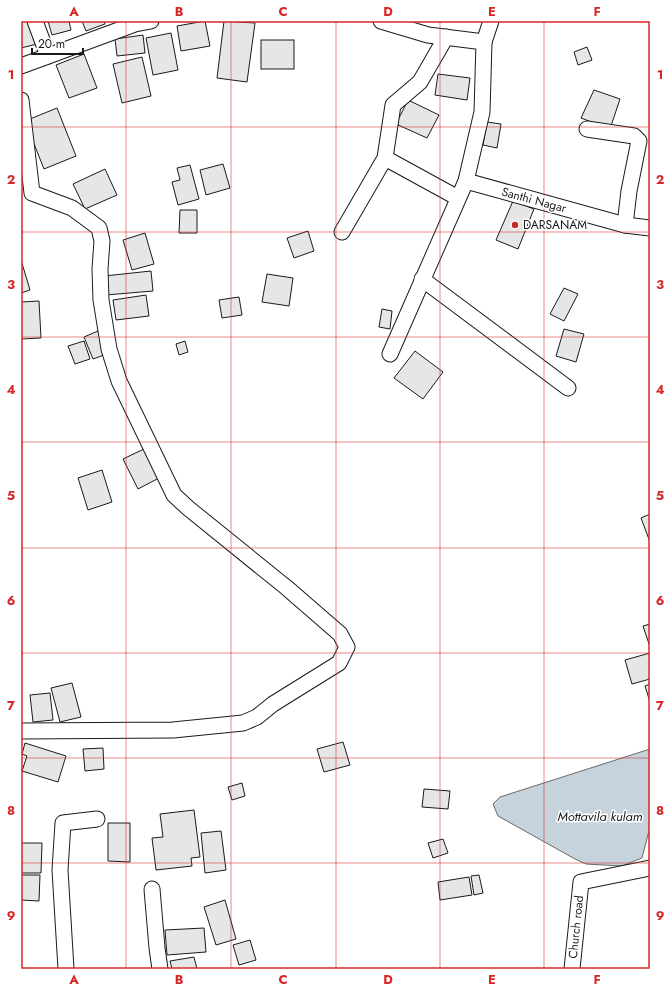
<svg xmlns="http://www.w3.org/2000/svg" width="671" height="990" font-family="Jost,sans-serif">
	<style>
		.water { fill: #c6d2dc; stroke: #6a6a6a }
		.building { fill: #e6e6e6; stroke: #1a1a1a }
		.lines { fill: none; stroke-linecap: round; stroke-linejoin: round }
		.street-casing { stroke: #1a1a1a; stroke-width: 17 }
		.street { stroke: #fff; stroke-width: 15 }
		.grid { fill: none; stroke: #d62828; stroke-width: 1; stroke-opacity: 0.55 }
		.poi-dot { fill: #c62828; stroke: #fff; stroke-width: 1.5 }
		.labels { text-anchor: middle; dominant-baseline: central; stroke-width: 3; stroke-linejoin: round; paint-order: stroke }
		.street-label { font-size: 12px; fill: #1a1a1a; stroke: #fff }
		.poi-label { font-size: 12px; fill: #1a1a1a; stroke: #fff; text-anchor: start }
		.water-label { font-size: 13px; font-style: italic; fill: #1a1a1a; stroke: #fff }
		.neatline { fill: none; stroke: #d62828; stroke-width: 1.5 }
		.grid-label { font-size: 13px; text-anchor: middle; font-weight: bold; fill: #d62828 }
	</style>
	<rect width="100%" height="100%" fill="#fff"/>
	<polygon class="water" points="650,749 650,827 642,858 622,866 586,864 575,859 498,816 493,804 500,797"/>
	<g class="building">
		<polygon points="21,21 29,21 37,44 21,48"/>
		<polygon points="48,21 69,21 71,30 52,35"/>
		<polygon points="82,21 104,21 105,24 86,31"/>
		<polygon points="205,21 210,46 181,51 177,26"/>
		<polygon points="224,21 255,23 247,82 217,78"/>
		<polygon points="171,33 178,70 153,75 146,38"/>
		<polygon points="143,35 145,53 117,56 115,39"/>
		<rect x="261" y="40" width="33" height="29"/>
		<polygon points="587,47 592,60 578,65 574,52"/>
		<polygon points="84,54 97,88 69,98 56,65"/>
		<polygon points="142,57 151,96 122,103 113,64"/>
		<polygon points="438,74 470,78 467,100 435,95"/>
		<polygon points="594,90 620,99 610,129 581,118"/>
		<polygon points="408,100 439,115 427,138 396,124"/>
		<polygon points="57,108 76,156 44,169 25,121"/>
		<polygon points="487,122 501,124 497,148 483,145"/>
		<polygon points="223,164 230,188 206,195 200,170"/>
		<polygon points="190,165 199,199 178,205 172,182 180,180 177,168"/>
		<polygon points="105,169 117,195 85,209 73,184"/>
		<polygon points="513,201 534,209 518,249 496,240"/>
		<polygon points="180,210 197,210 197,233 179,233"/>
		<polygon points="308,231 314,251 294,258 287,238"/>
		<polygon points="145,233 154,264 132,270 123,240"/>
		<polygon points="21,260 30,290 21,293"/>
		<polygon points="151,271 153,291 106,295 104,276"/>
		<polygon points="267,274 293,278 289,306 262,302"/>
		<polygon points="564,288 578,294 564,321 550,314"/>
		<polygon points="146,295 149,316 116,320 113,300"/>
		<polygon points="239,297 242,315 222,318 219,300"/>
		<polygon points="39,301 41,338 21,339 21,302"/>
		<polygon points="382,309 392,311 390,329 379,327"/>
		<polygon points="564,329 584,334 576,362 556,356"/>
		<polygon points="98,331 107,354 93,359 84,337"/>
		<polygon points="84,341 90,359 75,364 68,346"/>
		<polygon points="185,341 188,352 179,355 176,344"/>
		<polygon points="415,351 443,372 423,399 394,378"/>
		<polygon points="144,449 159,478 138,489 123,459"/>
		<polygon points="102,470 112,502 88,510 78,478"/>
		<polygon points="650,514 650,542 641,518"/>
		<polygon points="650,624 650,647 643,626"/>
		<polygon points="650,653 650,679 632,684 625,660"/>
		<polygon points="72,683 81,717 60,722 51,688"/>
		<polygon points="650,684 650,702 645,686"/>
		<polygon points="50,693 53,720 33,722 30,695"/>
		<polygon points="343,742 350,765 324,772 317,749"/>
		<polygon points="25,743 66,756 58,782 22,771 27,756 22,754"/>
		<polygon points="103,748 104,769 85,771 83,749"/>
		<polygon points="242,783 245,796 232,800 228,787"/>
		<polygon points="424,789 450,791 448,809 422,807"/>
		<polygon points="194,810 200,857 191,858 192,866 156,870 152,838 163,837 160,814"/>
		<polygon points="108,823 130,823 130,862 108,861"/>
		<polygon points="221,831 226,870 205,873 201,833"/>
		<polygon points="443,839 448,853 433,858 428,843"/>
		<polygon points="21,843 42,843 41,873 21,873"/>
		<polygon points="21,875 40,875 39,901 21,900"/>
		<polygon points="479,875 483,893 474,895 471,876"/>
		<polygon points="469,877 472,895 440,900 438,882"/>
		<polygon points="225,900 236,939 216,945 204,907"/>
		<polygon points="204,928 206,952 167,955 165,930"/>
		<polygon points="250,940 256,960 239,965 233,945"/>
		<polygon points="194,957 197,969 172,969 170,961"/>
	</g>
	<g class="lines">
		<g class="street-casing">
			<g id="street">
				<polyline points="35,21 48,56"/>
				<polyline points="381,21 428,35 484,42 491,21"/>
				<polyline points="21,66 135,24 151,21"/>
				<polyline points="21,100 32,193 72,208 99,228 102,241 100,269 101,300 109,349 119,381 174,495 188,508 287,588 340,634 347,647 339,663 273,704 257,717 243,723 173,730 21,731"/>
				<polyline points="587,129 634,136 639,141 629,191 625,225"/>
				<polyline points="385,158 458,198"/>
				<polyline points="466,181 625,225 650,228"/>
				<polyline points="342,232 385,158 393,105 420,82 446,37"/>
				<polyline points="422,279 568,388"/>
				<polyline points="390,354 466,181 482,112 484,42"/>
				<polyline points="152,889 157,948 160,969"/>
				<polyline points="66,969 60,870 63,823 97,819"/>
				<polyline points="572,969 581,882 650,868"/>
			</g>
		</g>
		<use href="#street" class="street"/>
	</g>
	<path class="grid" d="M 126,21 L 126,969M 231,21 L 231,969M 336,21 L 336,969M 440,21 L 440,969M 544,21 L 544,969M 21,127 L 650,127M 21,232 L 650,232M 21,337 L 650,337M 21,442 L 650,442M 21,548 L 650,548M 21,653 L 650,653M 21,758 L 650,758M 21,863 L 650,863"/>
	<circle class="poi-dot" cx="515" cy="225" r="4"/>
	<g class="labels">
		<g class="street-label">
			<text transform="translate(534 200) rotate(15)">Santhi Nagar</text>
			<text transform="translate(576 927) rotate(-84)">Church road</text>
		</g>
		<g class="poi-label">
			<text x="523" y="225">DARSANAM</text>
		</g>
		<g class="water-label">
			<text x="600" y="816">Mottavila kulam</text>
		</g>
	</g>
	<rect width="671" height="990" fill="none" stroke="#ffffff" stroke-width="44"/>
	<path d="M32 48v6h51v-6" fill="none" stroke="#1a1a1a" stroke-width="2"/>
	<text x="38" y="48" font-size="12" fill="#1a1a1a" stroke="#ffffff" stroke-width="3" paint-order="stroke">20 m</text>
	<rect x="22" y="22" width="627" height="946" class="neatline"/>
	<g class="grid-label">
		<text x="74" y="16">A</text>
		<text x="179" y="16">B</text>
		<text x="283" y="16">C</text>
		<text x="388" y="16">D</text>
		<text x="492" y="16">E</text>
		<text x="597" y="16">F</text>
		<text x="11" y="79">1</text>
		<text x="660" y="79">1</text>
		<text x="11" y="184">2</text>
		<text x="660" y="184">2</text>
		<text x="11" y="289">3</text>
		<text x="660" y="289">3</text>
		<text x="11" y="394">4</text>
		<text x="660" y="394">4</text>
		<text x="11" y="500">5</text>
		<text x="660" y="500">5</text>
		<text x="11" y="605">6</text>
		<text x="660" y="605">6</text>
		<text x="11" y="710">7</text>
		<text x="660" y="710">7</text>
		<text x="11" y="815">8</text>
		<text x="660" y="815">8</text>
		<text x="11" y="920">9</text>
		<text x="660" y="920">9</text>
		<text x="74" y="984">A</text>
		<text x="179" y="984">B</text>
		<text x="283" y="984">C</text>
		<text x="388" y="984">D</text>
		<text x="492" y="984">E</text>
		<text x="597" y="984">F</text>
	</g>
</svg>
